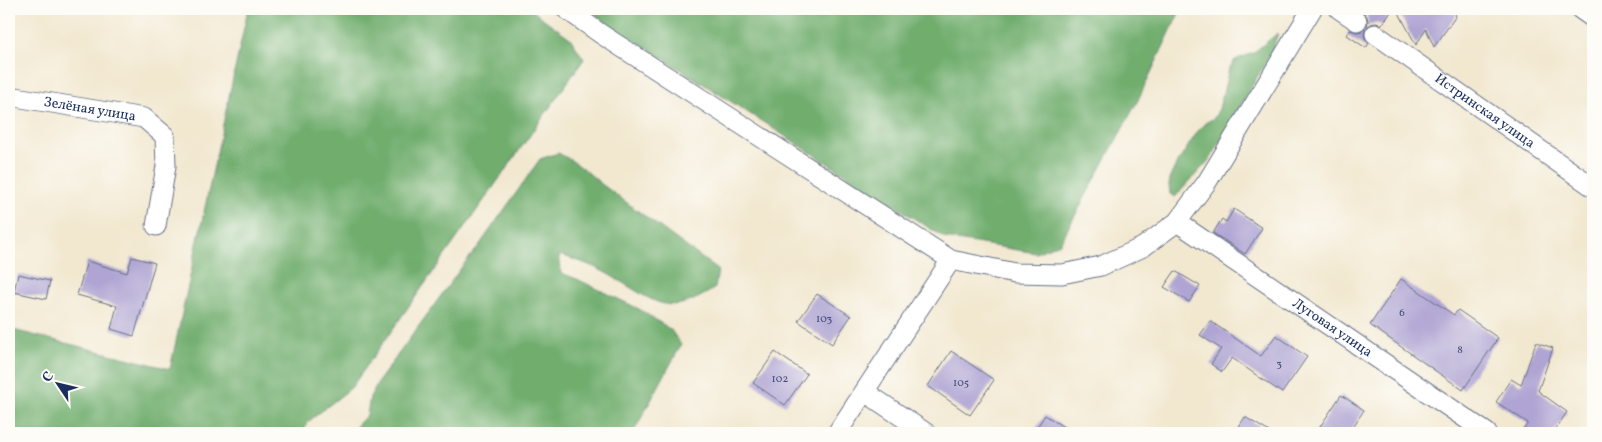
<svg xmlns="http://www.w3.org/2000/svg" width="1602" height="442" font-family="Vollkorn,serif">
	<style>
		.forest { fill: #71ae6e; stroke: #466e66 }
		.building { fill: #afa4d3 }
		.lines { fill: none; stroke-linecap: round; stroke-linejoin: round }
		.minor-casing { stroke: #667086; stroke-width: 21 }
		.minor { stroke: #fff; stroke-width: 19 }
		.labels { text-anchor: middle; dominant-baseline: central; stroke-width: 5; stroke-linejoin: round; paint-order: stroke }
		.number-label { font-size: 11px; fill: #404c7b }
		.street-label { font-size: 14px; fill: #1b2f5e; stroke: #fdfcf7 }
	</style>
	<rect width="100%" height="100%" fill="#fdfcf7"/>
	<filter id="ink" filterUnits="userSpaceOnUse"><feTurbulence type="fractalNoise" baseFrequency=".02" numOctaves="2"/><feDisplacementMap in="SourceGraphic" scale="10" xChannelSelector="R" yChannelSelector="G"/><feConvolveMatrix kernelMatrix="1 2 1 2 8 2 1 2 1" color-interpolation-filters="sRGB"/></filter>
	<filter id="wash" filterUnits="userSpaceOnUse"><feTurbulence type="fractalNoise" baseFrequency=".0096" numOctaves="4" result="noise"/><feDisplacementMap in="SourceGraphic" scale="20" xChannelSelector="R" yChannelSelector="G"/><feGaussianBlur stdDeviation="1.12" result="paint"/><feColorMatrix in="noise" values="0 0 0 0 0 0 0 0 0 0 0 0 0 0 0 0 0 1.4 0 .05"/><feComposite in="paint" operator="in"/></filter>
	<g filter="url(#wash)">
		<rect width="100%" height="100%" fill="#f2e8d0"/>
		<g class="forest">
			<polygon points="248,9 530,9 570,38 584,59 351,388 309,421 302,433 9,433 9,329 170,369"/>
			<polygon points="588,9 1181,9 1137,102 1060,243 1036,253 945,238 601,19"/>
			<polygon points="1278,33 1272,51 1211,158 1175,197 1170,194 1169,185 1171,175 1176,165 1198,131 1205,123 1214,118 1219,109 1229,69 1235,60 1253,53"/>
			<path d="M 558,153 C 574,161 587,171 600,183 L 718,270 L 715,288 C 668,319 656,302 613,277 C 599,268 576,259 559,255 L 561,273 L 577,279 L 639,309 L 671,330 L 681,345 L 633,433 L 350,433 L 367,415 L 370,397 L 378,382 L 464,264 L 476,250 L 540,159 Z"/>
		</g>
		<g id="blocks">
			<g class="building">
				<polygon points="1365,9 1393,9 1382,25 1376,23 1371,24 1367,27 1368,21 1367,16 1363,12"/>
				<polygon points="1397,9 1453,9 1456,16 1434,47 1426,29 1416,45"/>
				<polygon points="1366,28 1364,34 1365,38 1369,43 1366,48 1347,35 1350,30 1357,32 1362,31"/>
				<polygon points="1234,209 1262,228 1245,254 1213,233 1222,219 1226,222"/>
				<polygon points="132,257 155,263 134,336 111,329 117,306 77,295 87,261 127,273"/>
				<polygon points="1175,271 1200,286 1189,302 1164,287"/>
				<polygon points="18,274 50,281 46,299 14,292"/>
				<polygon points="1401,279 1454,315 1458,310 1498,338 1463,390 1370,325"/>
				<polygon points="817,294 851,316 832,344 798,321"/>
				<polygon points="1210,321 1261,356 1276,335 1307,357 1282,393 1232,358 1222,372 1211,364 1221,349 1200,335"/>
				<polygon points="1536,342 1553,348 1538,391 1567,412 1553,433 1521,433 1528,423 1496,402 1511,379 1521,385"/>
				<polygon points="951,351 994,380 970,415 928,386"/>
				<polygon points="775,352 807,374 785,405 753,383"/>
				<polygon points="1341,395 1364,410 1349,433 1316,433"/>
				<polygon points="1045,415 1073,433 1033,433"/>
				<polygon points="1245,417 1271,433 1235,433"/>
			</g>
		</g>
	</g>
	<g filter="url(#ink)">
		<use href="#blocks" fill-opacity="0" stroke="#667086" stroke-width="1"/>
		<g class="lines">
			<g class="minor-casing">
				<g id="minor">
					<polyline points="566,9 601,34 951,260 1015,273 1062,274 1101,266 1143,247 1177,222 1207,182 1312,9"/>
					<polyline points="1339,9 1357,21"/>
					<polyline points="1580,9 1593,18"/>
					<path id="s1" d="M 1375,34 L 1593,187"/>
					<path id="s2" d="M 9,96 L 144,118 L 165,136 L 166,166 L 156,226"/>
					<path id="s3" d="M 1177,222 L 1487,433"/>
					<polyline points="865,392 926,433"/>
					<polyline points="837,433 951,260"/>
				</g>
			</g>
			<use href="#minor" class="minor"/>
		</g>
	</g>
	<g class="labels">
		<g class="number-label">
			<text x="1402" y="313">6</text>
			<text x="824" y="319">103</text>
			<text x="1460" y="350">8</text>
			<text x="1279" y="364">3</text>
			<text x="780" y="379">102</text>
			<text x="961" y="383">105</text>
		</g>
		<g class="street-label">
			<text stroke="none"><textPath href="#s2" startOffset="82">Зелёная улица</textPath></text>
			<text stroke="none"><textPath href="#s1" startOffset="134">Истринская улица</textPath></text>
			<text stroke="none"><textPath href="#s3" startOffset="188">Луговая улица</textPath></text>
		</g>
	</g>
	<rect width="1602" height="442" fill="none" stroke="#fdfcf7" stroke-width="30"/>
	<g transform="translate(58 384) rotate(305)" stroke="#fdfcf7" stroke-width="4" paint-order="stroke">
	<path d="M0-4L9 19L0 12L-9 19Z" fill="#1b2f5e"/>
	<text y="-8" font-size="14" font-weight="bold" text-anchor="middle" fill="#1b2f5e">С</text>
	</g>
</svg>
